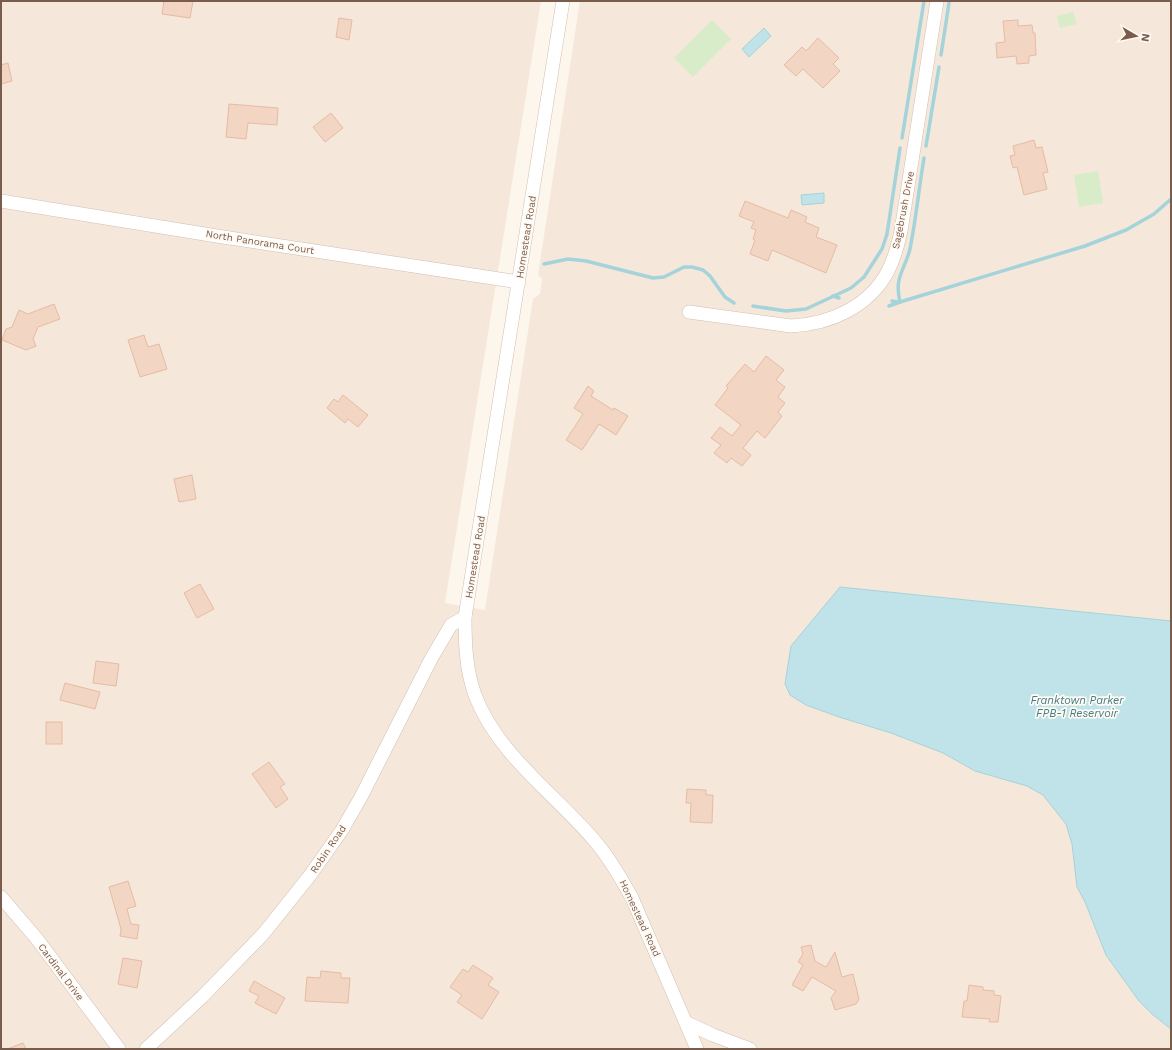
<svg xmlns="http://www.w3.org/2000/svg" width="1172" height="1050" font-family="'Work Sans',sans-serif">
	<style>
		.residential { fill: #f5e8da }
		.green { fill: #d8ecc9 }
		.water { fill: #bfe3e8; stroke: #a5d3da }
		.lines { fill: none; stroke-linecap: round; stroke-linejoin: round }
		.stream { stroke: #a5d3da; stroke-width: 3.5 }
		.building { fill: #f3d5c3; stroke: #e6bba3 }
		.street-casing { stroke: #d1beb0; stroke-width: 14 }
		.street { stroke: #fff; stroke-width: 13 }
		.labels { text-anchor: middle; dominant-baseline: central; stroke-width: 3.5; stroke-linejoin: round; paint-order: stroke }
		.street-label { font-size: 10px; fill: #7a5c4d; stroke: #fffaf3 }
		.water-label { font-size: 11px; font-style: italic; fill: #437c86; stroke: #fffaf3 }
	</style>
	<rect width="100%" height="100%" fill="#fdf6ec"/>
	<polygon class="residential" points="1,1 541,1 445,603 485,610 533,299 540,294 542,279 538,275 580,1 1171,1 1171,1049 1,1049"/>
	<g class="green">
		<polygon points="1073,12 1077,24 1060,28 1057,16"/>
		<polygon points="712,20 731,39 693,77 674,58"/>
		<polygon points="1098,171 1103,203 1079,207 1074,175"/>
	</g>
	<g class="water">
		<polygon points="764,28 771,36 749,57 742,49"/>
		<polygon points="824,193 824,203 802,205 801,195"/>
		<polygon points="840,587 1171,621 1171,1029 1152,1014 1139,1001 1106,955 1085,902 1077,887 1072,844 1066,824 1043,795 1027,786 975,771 943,753 891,733 839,717 806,705 790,695 785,684 791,646"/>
	</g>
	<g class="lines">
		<g class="stream">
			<polyline points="941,55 949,3"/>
			<polyline points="902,138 924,1"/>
			<polyline points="926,146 939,67"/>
			<polyline points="544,264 568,259 586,261 653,278 664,277 684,267 692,267 703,270 710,276 725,297 734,303"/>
			<polyline points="833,296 839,298"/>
			<polyline points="892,301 900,302 1085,246 1126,230 1154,214 1171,199"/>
			<polyline points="753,306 786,311 806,309 851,288 864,277 882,249 887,234 900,148"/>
			<path d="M 889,306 L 900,302 C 894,277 904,272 910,249 C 916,219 919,188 924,158"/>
		</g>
	</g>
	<g class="building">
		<polygon points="164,1 193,1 190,18 162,14"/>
		<polygon points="339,18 352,20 349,40 336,37"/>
		<polygon points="1018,20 1018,26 1032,25 1033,33 1035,33 1036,55 1029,56 1029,63 1017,64 1016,56 997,58 996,43 1005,42 1003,21"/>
		<polygon points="818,38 839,58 833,64 840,71 823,88 803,69 796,76 784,65 802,47 806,51"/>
		<polygon points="8,63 12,81 1,84 1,65"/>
		<polygon points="229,104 278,108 277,125 248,123 246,139 226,137"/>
		<polygon points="331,113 343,128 325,142 313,127"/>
		<polygon points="1034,140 1036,148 1042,147 1048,172 1043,173 1047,189 1024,195 1017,167 1013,168 1010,156 1015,155 1013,146"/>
		<polygon points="745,201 788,218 791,210 807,217 805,222 819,228 816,237 837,245 826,273 772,250 768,261 750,254 755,240 753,239 756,230 751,228 754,222 739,216"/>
		<polygon points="54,304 60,319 38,327 33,339 36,346 26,350 2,340 6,329 12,327 19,310 28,314"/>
		<polygon points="144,335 148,347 159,344 167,369 140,377 128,340"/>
		<polygon points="766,356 784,370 776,380 785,387 778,397 785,403 778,412 782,416 765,438 757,431 743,448 751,455 742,466 731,458 727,463 714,453 721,445 711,438 720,427 732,436 741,425 715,405 728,388 726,386 745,364 754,372"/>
		<polygon points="588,386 594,391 591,396 613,410 614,408 628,416 616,435 599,424 582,450 566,440 583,414 574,408"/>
		<polygon points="343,395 368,415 358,427 348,419 345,423 327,408 334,399 338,402"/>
		<polygon points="192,475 196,499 179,502 174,479"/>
		<polygon points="200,584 214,609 197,618 184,593"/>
		<polygon points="96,661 119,664 116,686 93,683"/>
		<polygon points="65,683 100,692 95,709 60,700"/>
		<rect x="46" y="722" width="16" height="22"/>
		<polygon points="269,762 285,784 280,787 288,799 276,808 252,774"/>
		<polygon points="687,789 706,790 706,795 713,795 712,823 690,822 691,803 686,803"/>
		<polygon points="128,881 136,906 127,909 131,924 139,925 137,939 120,936 121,929 109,887"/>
		<polygon points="811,945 815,961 826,967 835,952 842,977 853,974 859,999 856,1004 835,1010 831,998 836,991 812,977 803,991 792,985 803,965 798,962 803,954 801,947"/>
		<polygon points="123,958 142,961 137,988 118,984"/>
		<polygon points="473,965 493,978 488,985 499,992 482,1019 457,1002 462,995 450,987 463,969 468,972"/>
		<polygon points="321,971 341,973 341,978 350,978 348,1003 305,1001 307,977 320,978"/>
		<polygon points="254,981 285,998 276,1014 255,1003 259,996 249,991"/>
		<polygon points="969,985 983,987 983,990 994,991 994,995 1001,996 998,1022 989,1022 990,1019 962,1017 964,1001 967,1001"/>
		<polygon points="23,1043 26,1049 7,1049"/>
	</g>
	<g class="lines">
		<g class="street-casing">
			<g id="street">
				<path d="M 563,1 L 465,617 C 465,644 466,670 475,695 C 497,754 554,793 594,840 C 609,857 621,878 632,898 L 697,1049"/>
				<polyline points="1,201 223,237 519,282"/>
				<path d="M 689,312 L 791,326 C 830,324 869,307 888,271 C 894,259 898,245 901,231 L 937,1"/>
				<polyline points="1,897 37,939 119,1049"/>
				<polyline points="687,1023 713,1035 750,1049"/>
				<polyline points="146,1049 203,996 264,933 311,874 342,830 361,797 431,659 451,625 465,617"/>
			</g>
		</g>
		<use href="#street" class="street"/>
	</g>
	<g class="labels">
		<g class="street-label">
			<text transform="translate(903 210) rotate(-79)">Sagebrush Drive</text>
			<text transform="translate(526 237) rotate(-81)">Homestead Road</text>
			<text transform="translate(260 242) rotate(9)">North Panorama Court</text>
			<text transform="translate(475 557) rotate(-81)">Homestead Road</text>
			<text transform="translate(328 849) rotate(-56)">Robin Road</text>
			<text transform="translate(640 918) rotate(65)">Homestead Road</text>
			<text transform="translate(61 972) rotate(53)">Cardinal Drive</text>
		</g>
		<g class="water-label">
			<text x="1077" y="700">Franktown Parker<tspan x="1077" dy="13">FPB-1 Reservoir</tspan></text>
		</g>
	</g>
	<rect width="1172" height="1050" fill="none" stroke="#7a5c4d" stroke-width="4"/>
	<g transform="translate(1136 36) rotate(99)" stroke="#fffaf3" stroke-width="3" paint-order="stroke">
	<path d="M0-3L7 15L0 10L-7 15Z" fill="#7a5c4d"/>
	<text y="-6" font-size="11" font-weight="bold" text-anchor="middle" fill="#7a5c4d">N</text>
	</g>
</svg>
